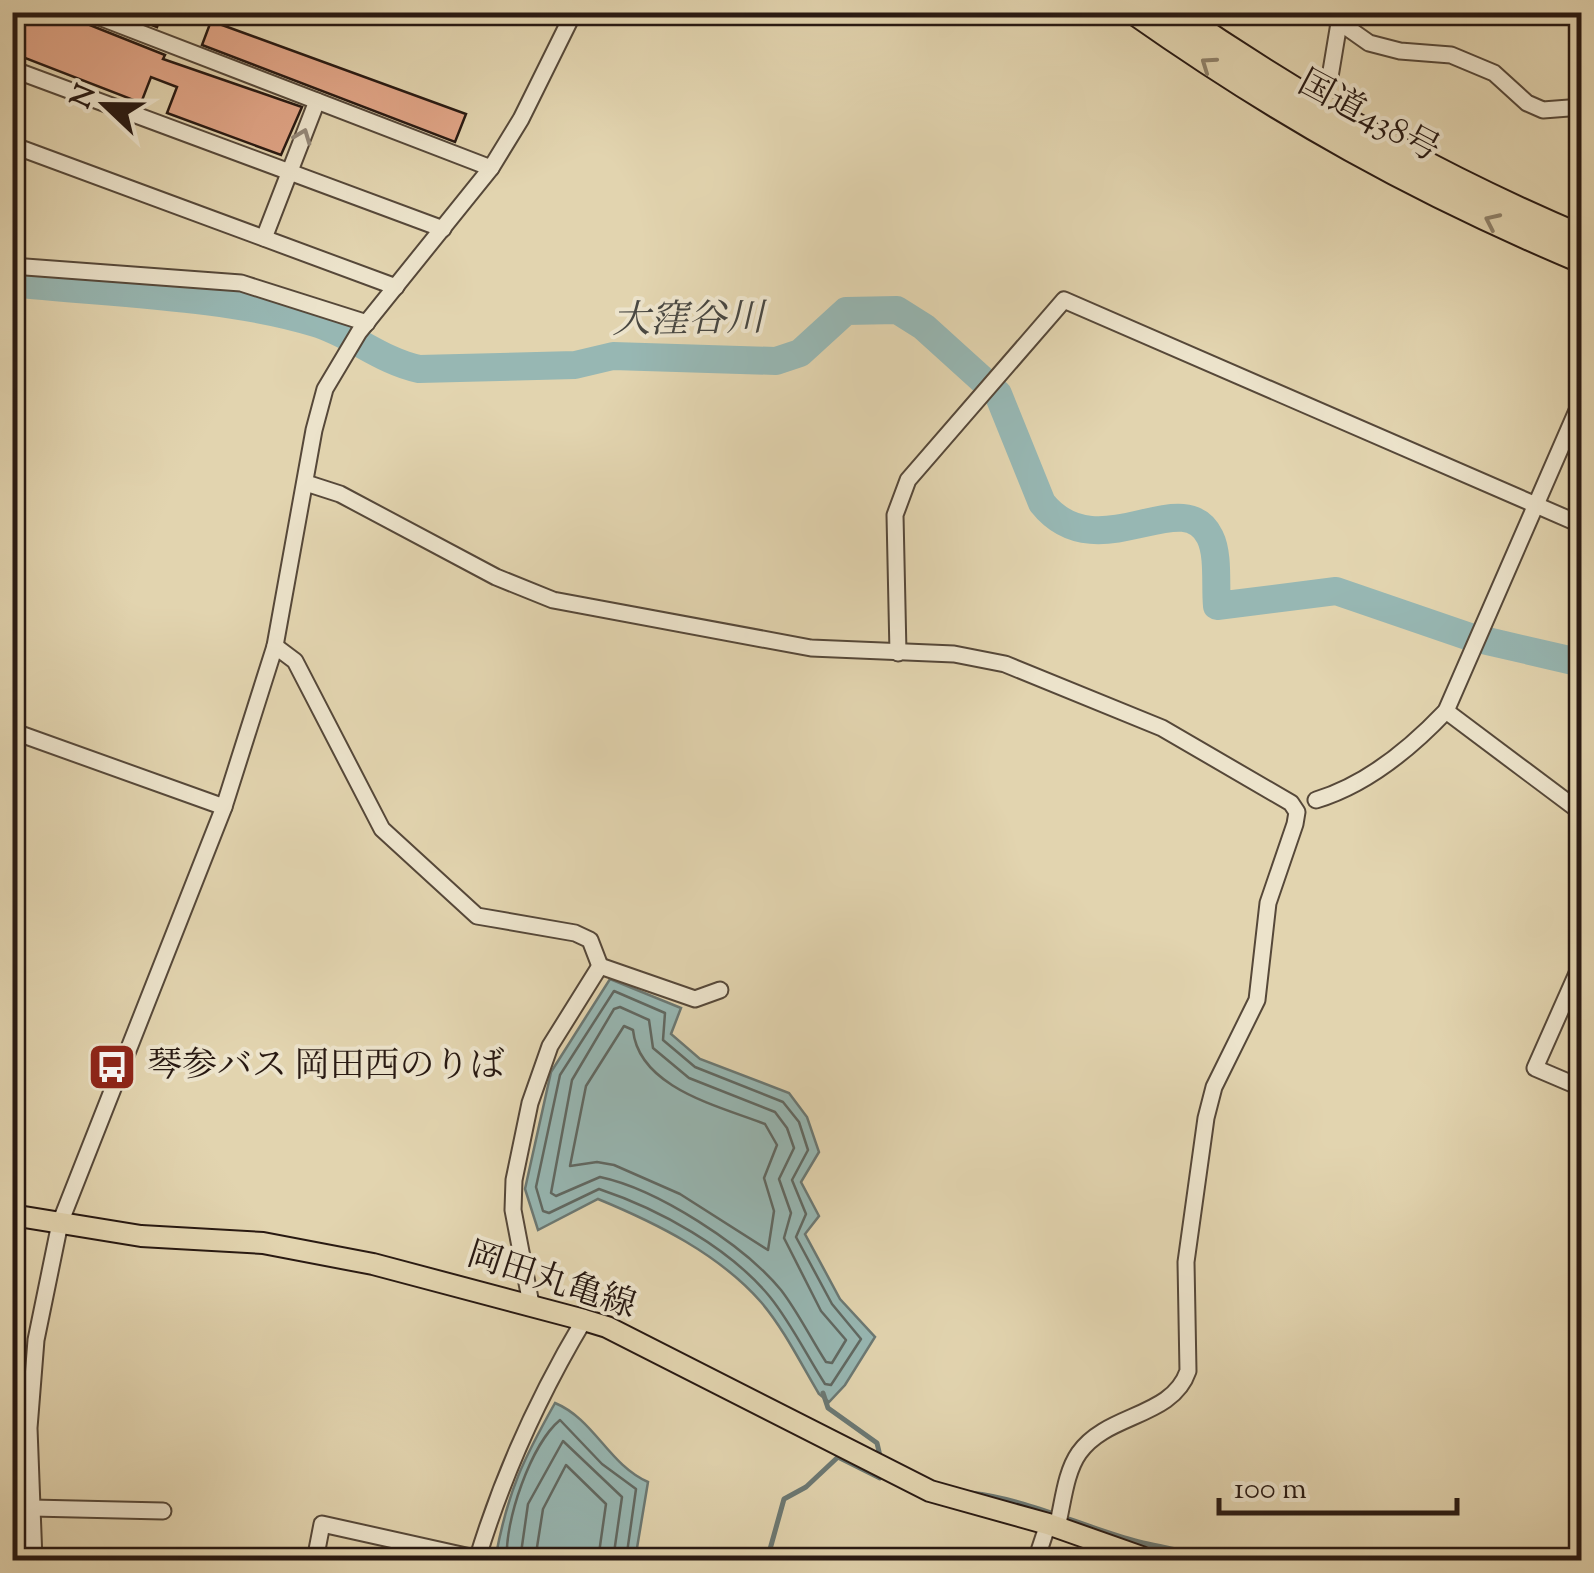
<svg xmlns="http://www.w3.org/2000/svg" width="1594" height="1573" font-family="'Sorts Mill Goudy','Noto Serif JP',serif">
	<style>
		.water { fill: #97b7b3; stroke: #6b7873; stroke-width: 2.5 }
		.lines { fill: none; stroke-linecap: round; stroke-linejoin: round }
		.shore { stroke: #606862; stroke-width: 2.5 }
		.stream { stroke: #6b7873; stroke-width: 5 }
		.river { stroke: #97b7b3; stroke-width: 28 }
		.building { fill: #e1a587; stroke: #281912; stroke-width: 2.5 }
		.minor-casing { stroke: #564839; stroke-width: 19 }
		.major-casing { stroke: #281912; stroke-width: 24 }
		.highway-casing { stroke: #281912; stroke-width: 29 }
		.minor { stroke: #ece3cb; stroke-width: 15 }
		.major { stroke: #e2d4af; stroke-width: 20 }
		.highway { stroke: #e2d4af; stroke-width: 25 }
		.oneway { stroke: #8e8068 }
		.oneway2 { stroke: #948878 }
		.labels { text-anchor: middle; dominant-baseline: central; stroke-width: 8; stroke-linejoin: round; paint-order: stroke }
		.street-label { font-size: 35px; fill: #281912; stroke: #ece3cb }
		.poi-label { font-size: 35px; fill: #281912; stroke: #ece3cb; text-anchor: start }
		.water-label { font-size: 38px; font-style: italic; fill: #494842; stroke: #ece3cb }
	</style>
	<rect width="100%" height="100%" fill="#e2d4af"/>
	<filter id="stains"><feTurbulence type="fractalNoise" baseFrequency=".002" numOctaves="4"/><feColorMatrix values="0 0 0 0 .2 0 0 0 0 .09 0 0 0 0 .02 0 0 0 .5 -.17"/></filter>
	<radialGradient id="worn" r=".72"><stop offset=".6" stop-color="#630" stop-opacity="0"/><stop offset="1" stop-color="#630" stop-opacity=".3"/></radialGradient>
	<g class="water">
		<path d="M 610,979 L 681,1008 L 671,1034 L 700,1059 L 789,1093 L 807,1117 L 819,1152 L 801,1182 L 819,1216 L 805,1234 L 840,1299 L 875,1337 L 845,1385 L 829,1402 L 819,1394 C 801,1364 784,1329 761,1302 C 719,1254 656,1223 598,1199 L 538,1230 L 525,1189 L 551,1072 Z"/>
		<path d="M 555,1403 C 594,1419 609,1465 648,1482 L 635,1560 L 510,1560 L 496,1555 C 508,1491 523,1460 555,1403 Z"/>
	</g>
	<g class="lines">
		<g class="shore">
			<path d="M 614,991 L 665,1013 L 663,1040 L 695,1067 L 783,1102 L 799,1122 L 808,1150 L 792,1180 L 806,1214 L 796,1237 L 832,1304 L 861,1339 L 831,1385 L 825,1384 C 807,1356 791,1323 770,1297 C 730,1248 659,1209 599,1189 L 549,1213 L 543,1211 L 536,1187 L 560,1075 Z"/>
			<path d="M 620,1007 L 649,1020 L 653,1048 L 689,1078 L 775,1112 L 787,1128 L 794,1148 L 779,1179 L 791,1213 L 784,1238 L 821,1311 L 846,1340 L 832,1363 L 826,1362 C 811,1339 798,1312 781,1290 C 744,1245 657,1189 600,1177 L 556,1196 L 551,1193 L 572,1080 L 614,1009 Z"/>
			<path d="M 624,1026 L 633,1030 C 639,1088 719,1106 765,1124 L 777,1145 L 764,1178 L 774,1211 L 768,1250 L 680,1194 L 614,1165 L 597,1162 L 570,1166 L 586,1086 Z"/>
			<path d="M 507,1560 C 504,1522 531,1444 560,1420 L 602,1464 L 636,1489 L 626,1560"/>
			<polyline points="520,1560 528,1504 563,1441 622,1497 613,1560"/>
			<polyline points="535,1560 543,1509 566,1465 606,1504 598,1560"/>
		</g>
		<g class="stream">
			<polyline points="823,1393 828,1408 877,1443 880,1456"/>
			<path d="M 971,1493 C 1030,1500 1082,1527 1139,1542 C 1164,1548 1184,1550 1208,1560"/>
			<polyline points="767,1560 784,1499 806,1487 838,1457 880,1478"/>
		</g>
		<path class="river" d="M 12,283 C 104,293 229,296 315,323 C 352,334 381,361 419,369 L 575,365 L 613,356 L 776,361 L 800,353 L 846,311 L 897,310 L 924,327 L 998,394 L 1042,503 C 1097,572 1183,481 1210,537 C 1219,555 1215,586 1217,606 L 1336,591 L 1470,637 L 1582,663"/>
	</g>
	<g class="building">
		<polygon points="12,12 75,12 82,22 165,55 163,59 302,107 281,155 167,113 177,87 151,77 141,103 12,53"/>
		<polygon points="119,12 162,12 157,27"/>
		<polygon points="211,21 466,114 455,142 202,45"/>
	</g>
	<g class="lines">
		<g class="minor-casing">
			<g id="minor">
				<polyline points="86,12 491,168"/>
				<polyline points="1325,12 1369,43 1400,51 1451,55 1494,73 1527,103 1543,110 1582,107"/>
				<polyline points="12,69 443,229"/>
				<polyline points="1317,107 1330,77 1339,23"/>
				<polyline points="12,145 396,287"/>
				<polyline points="264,238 317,101"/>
				<polyline points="12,266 241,283 367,323"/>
				<path d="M 306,483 L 340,494 L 496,577 L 553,600 L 811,648 L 954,654 L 1005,664 L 1162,728 L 1291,803 L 1297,812 L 1295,824 L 1268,903 L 1257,1000 L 1214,1087 L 1206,1118 L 1186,1262 L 1188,1371 C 1172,1418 1107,1413 1079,1453 C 1065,1473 1063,1504 1057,1527"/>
				<polyline points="275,646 295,661 382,829 477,916 575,933 590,940 600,966"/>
				<polyline points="898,653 895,515 908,480 1064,300 1582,525"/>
				<polyline points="1446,711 1582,813"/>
				<polyline points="12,731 224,807"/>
				<path d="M 1316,800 C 1366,785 1410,749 1446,711 L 1582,399"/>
				<polyline points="1582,962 1535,1068 1582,1088"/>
				<polyline points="600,966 695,999 720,990"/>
				<polyline points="531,1304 513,1210 514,1180 530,1103 550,1046 600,966"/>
				<polyline points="32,1508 163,1511"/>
				<polyline points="34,1560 29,1428 36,1340 60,1223 224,807 275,646 314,430 325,389 359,332 491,168 521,119 574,12"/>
				<polyline points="315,1560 322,1524 484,1560"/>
				<path d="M 477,1560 C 503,1474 538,1397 584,1320"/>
				<polyline points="1036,1560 1048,1524"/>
			</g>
		</g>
		<g class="major-casing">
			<polyline id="major" points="12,1215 141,1236 263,1243 373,1264 584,1320 607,1327 930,1491 1048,1524 1150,1560"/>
		</g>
		<g class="highway-casing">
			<g id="highway">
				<path d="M 1135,12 C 1280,114 1417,191 1582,260"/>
				<path d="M 1174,12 C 1303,101 1437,177 1582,238"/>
			</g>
		</g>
		<use href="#minor" class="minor"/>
		<use href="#major" class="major"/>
		<use href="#highway" class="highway"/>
	</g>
	<defs><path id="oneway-chevron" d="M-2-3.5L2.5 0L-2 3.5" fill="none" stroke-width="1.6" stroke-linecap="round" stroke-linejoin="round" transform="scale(2.5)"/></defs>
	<g class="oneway">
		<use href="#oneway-chevron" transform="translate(1208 64) rotate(-145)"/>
		<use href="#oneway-chevron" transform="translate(1492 221) rotate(-155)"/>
	</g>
	<use class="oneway2" href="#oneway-chevron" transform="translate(303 136) rotate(-69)"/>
	<defs>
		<g id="bus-square" transform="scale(2.5)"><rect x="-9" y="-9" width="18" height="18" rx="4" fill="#8f2418" stroke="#ece3cb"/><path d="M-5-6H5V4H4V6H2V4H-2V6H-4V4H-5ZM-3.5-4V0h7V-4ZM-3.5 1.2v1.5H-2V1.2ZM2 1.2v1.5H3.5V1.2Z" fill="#fff"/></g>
	</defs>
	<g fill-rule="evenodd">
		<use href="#bus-square" x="112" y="1067"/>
	</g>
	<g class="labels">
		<g class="street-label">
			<text transform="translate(1368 118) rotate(28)">国道438号</text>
			<text transform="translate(551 1282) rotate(18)">岡田丸亀線</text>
		</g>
		<g class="poi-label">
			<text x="147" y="1067">琴参バス 岡田西のりば</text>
		</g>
		<g class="water-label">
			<text transform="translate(688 322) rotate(-1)">大窪谷川</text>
		</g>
	</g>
	<rect width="1594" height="1573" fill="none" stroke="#e2d4af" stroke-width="50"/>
	<rect x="15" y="15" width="1564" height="1543" fill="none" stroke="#281912" stroke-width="5"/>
	<rect x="25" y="25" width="1544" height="1523" fill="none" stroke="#281912" stroke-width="2.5"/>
	<g transform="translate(105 105) rotate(292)" stroke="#ece3cb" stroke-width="8" paint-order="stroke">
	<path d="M0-8L18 38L0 25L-18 38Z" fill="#281912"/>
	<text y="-15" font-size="28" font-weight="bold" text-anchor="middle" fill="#281912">N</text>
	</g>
	<path d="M1219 1498v15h238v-15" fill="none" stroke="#281912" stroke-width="5"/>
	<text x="1234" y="1498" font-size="30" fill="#281912" stroke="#ece3cb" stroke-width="8" paint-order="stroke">100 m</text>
	<rect width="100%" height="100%" filter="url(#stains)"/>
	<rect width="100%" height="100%" fill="url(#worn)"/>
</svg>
